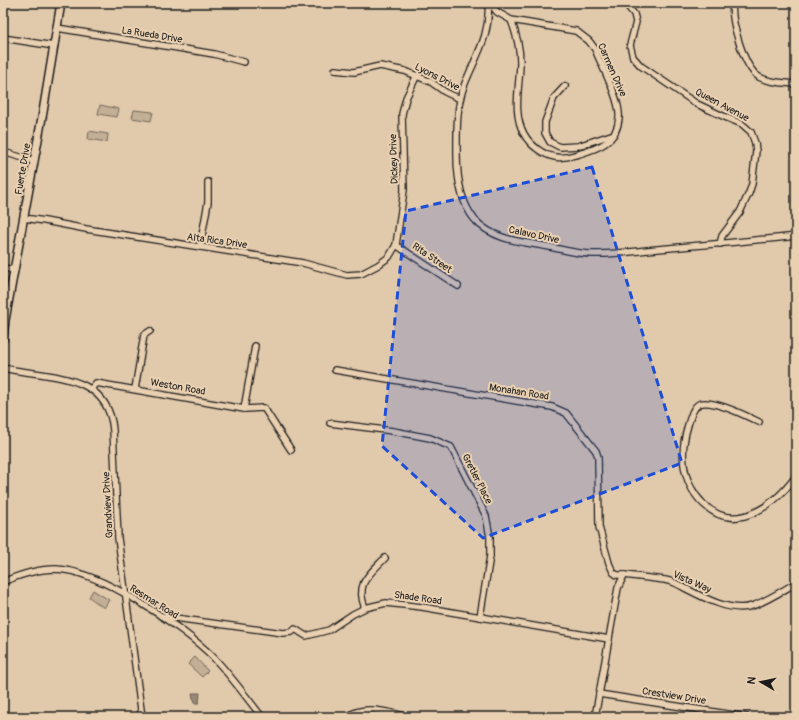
<svg xmlns="http://www.w3.org/2000/svg" width="799" height="720" font-family="Pangolin,sans-serif">
	<style>
		.green { fill: #c3af96; stroke: #706659 }
		.water { fill: #988976; stroke: #665d52 }
		.lines { fill: none; stroke-linecap: round; stroke-linejoin: round }
		.minor-casing { stroke: #1c1c1c; stroke-width: 8 }
		.major-casing { stroke: #1c1c1c; stroke-width: 10 }
		.minor { stroke: #e9d0b1; stroke-width: 5.5 }
		.major { stroke: #e9d0b1; stroke-width: 7 }
		.marked { fill: #1d4ed8; fill-opacity: 0.2; stroke: #1d4ed8; stroke-width: 3; stroke-dasharray: 8 5; stroke-linejoin: round }
		.labels { text-anchor: middle; dominant-baseline: central; stroke-width: 4; stroke-linejoin: round; paint-order: stroke }
		.street-label { font-size: 10px; fill: #1c1c1c; stroke: #e9d0b1 }
	</style>
	<rect width="100%" height="100%" fill="#e1c9ab"/>
	<filter id="ink" filterUnits="userSpaceOnUse"><feTurbulence type="fractalNoise" baseFrequency=".025" numOctaves="2"/><feDisplacementMap in="SourceGraphic" scale="8" xChannelSelector="R" yChannelSelector="G"/><feConvolveMatrix kernelMatrix="1 2 1 2 8 2 1 2 1" color-interpolation-filters="sRGB"/></filter>
	<g filter="url(#ink)">
		<g class="green">
			<polygon points="100,105 119,109 117,117 98,114"/>
			<polygon points="134,110 153,112 151,121 132,118"/>
			<polygon points="89,131 108,134 107,142 88,139"/>
			<polygon points="93,590 109,600 104,608 89,597"/>
			<polygon points="195,657 208,671 202,677 188,664"/>
		</g>
		<polygon class="water" points="192,693 200,693 199,703 195,703 194,699 193,699"/>
		<g class="lines">
			<g class="minor-casing">
				<g id="minor">
					<path d="M 488,3 C 491,36 475,57 464,86 C 456,107 457,133 457,155 C 457,178 460,202 475,220 C 494,241 525,242 550,247 C 564,250 578,254 592,254 C 614,255 636,251 658,249 C 704,245 750,241 796,236"/>
					<path d="M 490,3 L 497,12 L 511,20 L 576,31 L 589,41 L 595,49 C 602,67 621,101 619,118 C 617,142 599,148 579,154 C 571,156 564,159 555,157 C 543,155 530,145 524,134 C 512,113 520,85 520,62 C 520,48 516,33 511,20"/>
					<polyline points="625,3 634,14 636,22 630,45 633,57 641,66 697,104 725,117 742,124 751,132 755,143 756,151 752,184 749,193 740,212 722,236 720,244"/>
					<path d="M 733,3 C 730,20 744,68 759,77 C 770,83 785,83 796,84"/>
					<polyline points="57,28 214,54 244,62"/>
					<polyline points="3,38 54,46"/>
					<polyline points="335,70 354,72 380,66 405,71 431,82 445,92 460,99"/>
					<polyline points="565,86 554,98 545,122 545,133 550,142 560,147 578,146 614,134"/>
					<polyline points="3,152 34,161"/>
					<polyline points="24,218 45,221 86,229 303,263 347,275 361,274 378,265 389,257 396,245 404,190 402,114 406,98 417,75"/>
					<polyline points="396,245 458,286"/>
					<polyline points="200,247 208,202 208,182"/>
					<polyline points="3,268 15,270"/>
					<path d="M 3,368 C 46,378 108,371 113,430 L 118,538 L 142,717"/>
					<polyline points="335,370 552,407 566,413 596,451 598,457 599,527 609,563 613,572 617,575 624,575"/>
					<polyline points="91,389 96,383 244,409 264,408 291,450"/>
					<polyline points="135,389 144,335 150,331"/>
					<polyline points="244,409 255,346"/>
					<path d="M 759,422 C 747,416 711,398 699,404 C 692,408 690,419 688,425 C 684,438 682,451 684,465 C 688,493 712,524 744,516 C 765,511 784,493 796,476"/>
					<polyline points="330,423 393,431 430,438 451,447 486,516 490,537 490,556 480,617"/>
					<path d="M 3,582 C 19,575 38,569 56,569 C 99,570 184,627 214,658 C 232,677 246,697 262,717"/>
					<path d="M 365,608 C 355,583 369,575 385,558"/>
					<polyline points="161,616 283,633 292,632 295,629 306,636 329,630 353,614 365,608 386,603 422,607 609,639"/>
					<polyline points="599,694 747,717"/>
					<path d="M 347,717 C 364,703 392,714 411,717"/>
					<path d="M 595,717 L 618,588 L 624,575 L 665,580 L 673,582 C 694,592 728,614 752,606 C 767,601 782,591 796,583"/>
					<polyline points="796,717 796,716"/>
				</g>
			</g>
			<g class="major-casing">
				<polyline id="major" points="3,339 5,320 43,112 61,3"/>
			</g>
			<use href="#minor" class="minor"/>
			<use href="#major" class="major"/>
		</g>
	</g>
	<path class="marked" d="M 592,167 L 682,463 L 483,538 L 382,446 L 406,211 Z"/>
	<g class="labels">
		<g class="street-label">
			<text transform="translate(152 35) rotate(9)">La Rueda Drive</text>
			<text transform="translate(612 70) rotate(66)">Carmen Drive</text>
			<text transform="translate(437 77) rotate(27)">Lyons Drive</text>
			<text transform="translate(722 105) rotate(28)">Queen Avenue</text>
			<text transform="translate(394 159) rotate(-92)">Dickey Drive</text>
			<text transform="translate(23 169) rotate(-80)">Fuerte Drive</text>
			<text transform="translate(534 235) rotate(12)">Calavo Drive</text>
			<text transform="translate(217 241) rotate(8)">Alta Rica Drive</text>
			<text transform="translate(432 258) rotate(34)">Rita Street</text>
			<text transform="translate(178 387) rotate(10)">Weston Road</text>
			<text transform="translate(519 392) rotate(9)">Monahan Road</text>
			<text transform="translate(477 479) rotate(63)">Gretler Place</text>
			<text transform="translate(108 505) rotate(-93)">Grandview Drive</text>
			<text transform="translate(692 582) rotate(24)">Vista Way</text>
			<text transform="translate(418 598) rotate(8)">Shade Road</text>
			<text transform="translate(154 602) rotate(32)">Resmar Road</text>
			<text transform="translate(674 696) rotate(9)">Crestview Drive</text>
		</g>
	</g>
	<rect width="799" height="720" fill="none" stroke="#e9d0b1" stroke-width="16"/>
	<rect x="8" y="8" width="783" height="704" fill="none" stroke="#1c1c1c" stroke-width="1.5" filter="url(#ink)"/>
	<g transform="translate(761 682) rotate(279)" stroke="#e9d0b1" stroke-width="3" paint-order="stroke">
	<path d="M0-3L7 15L0 10L-7 15Z" fill="#1c1c1c"/>
	<text y="-6" font-size="11" font-weight="bold" text-anchor="middle" fill="#1c1c1c">N</text>
	</g>
</svg>
